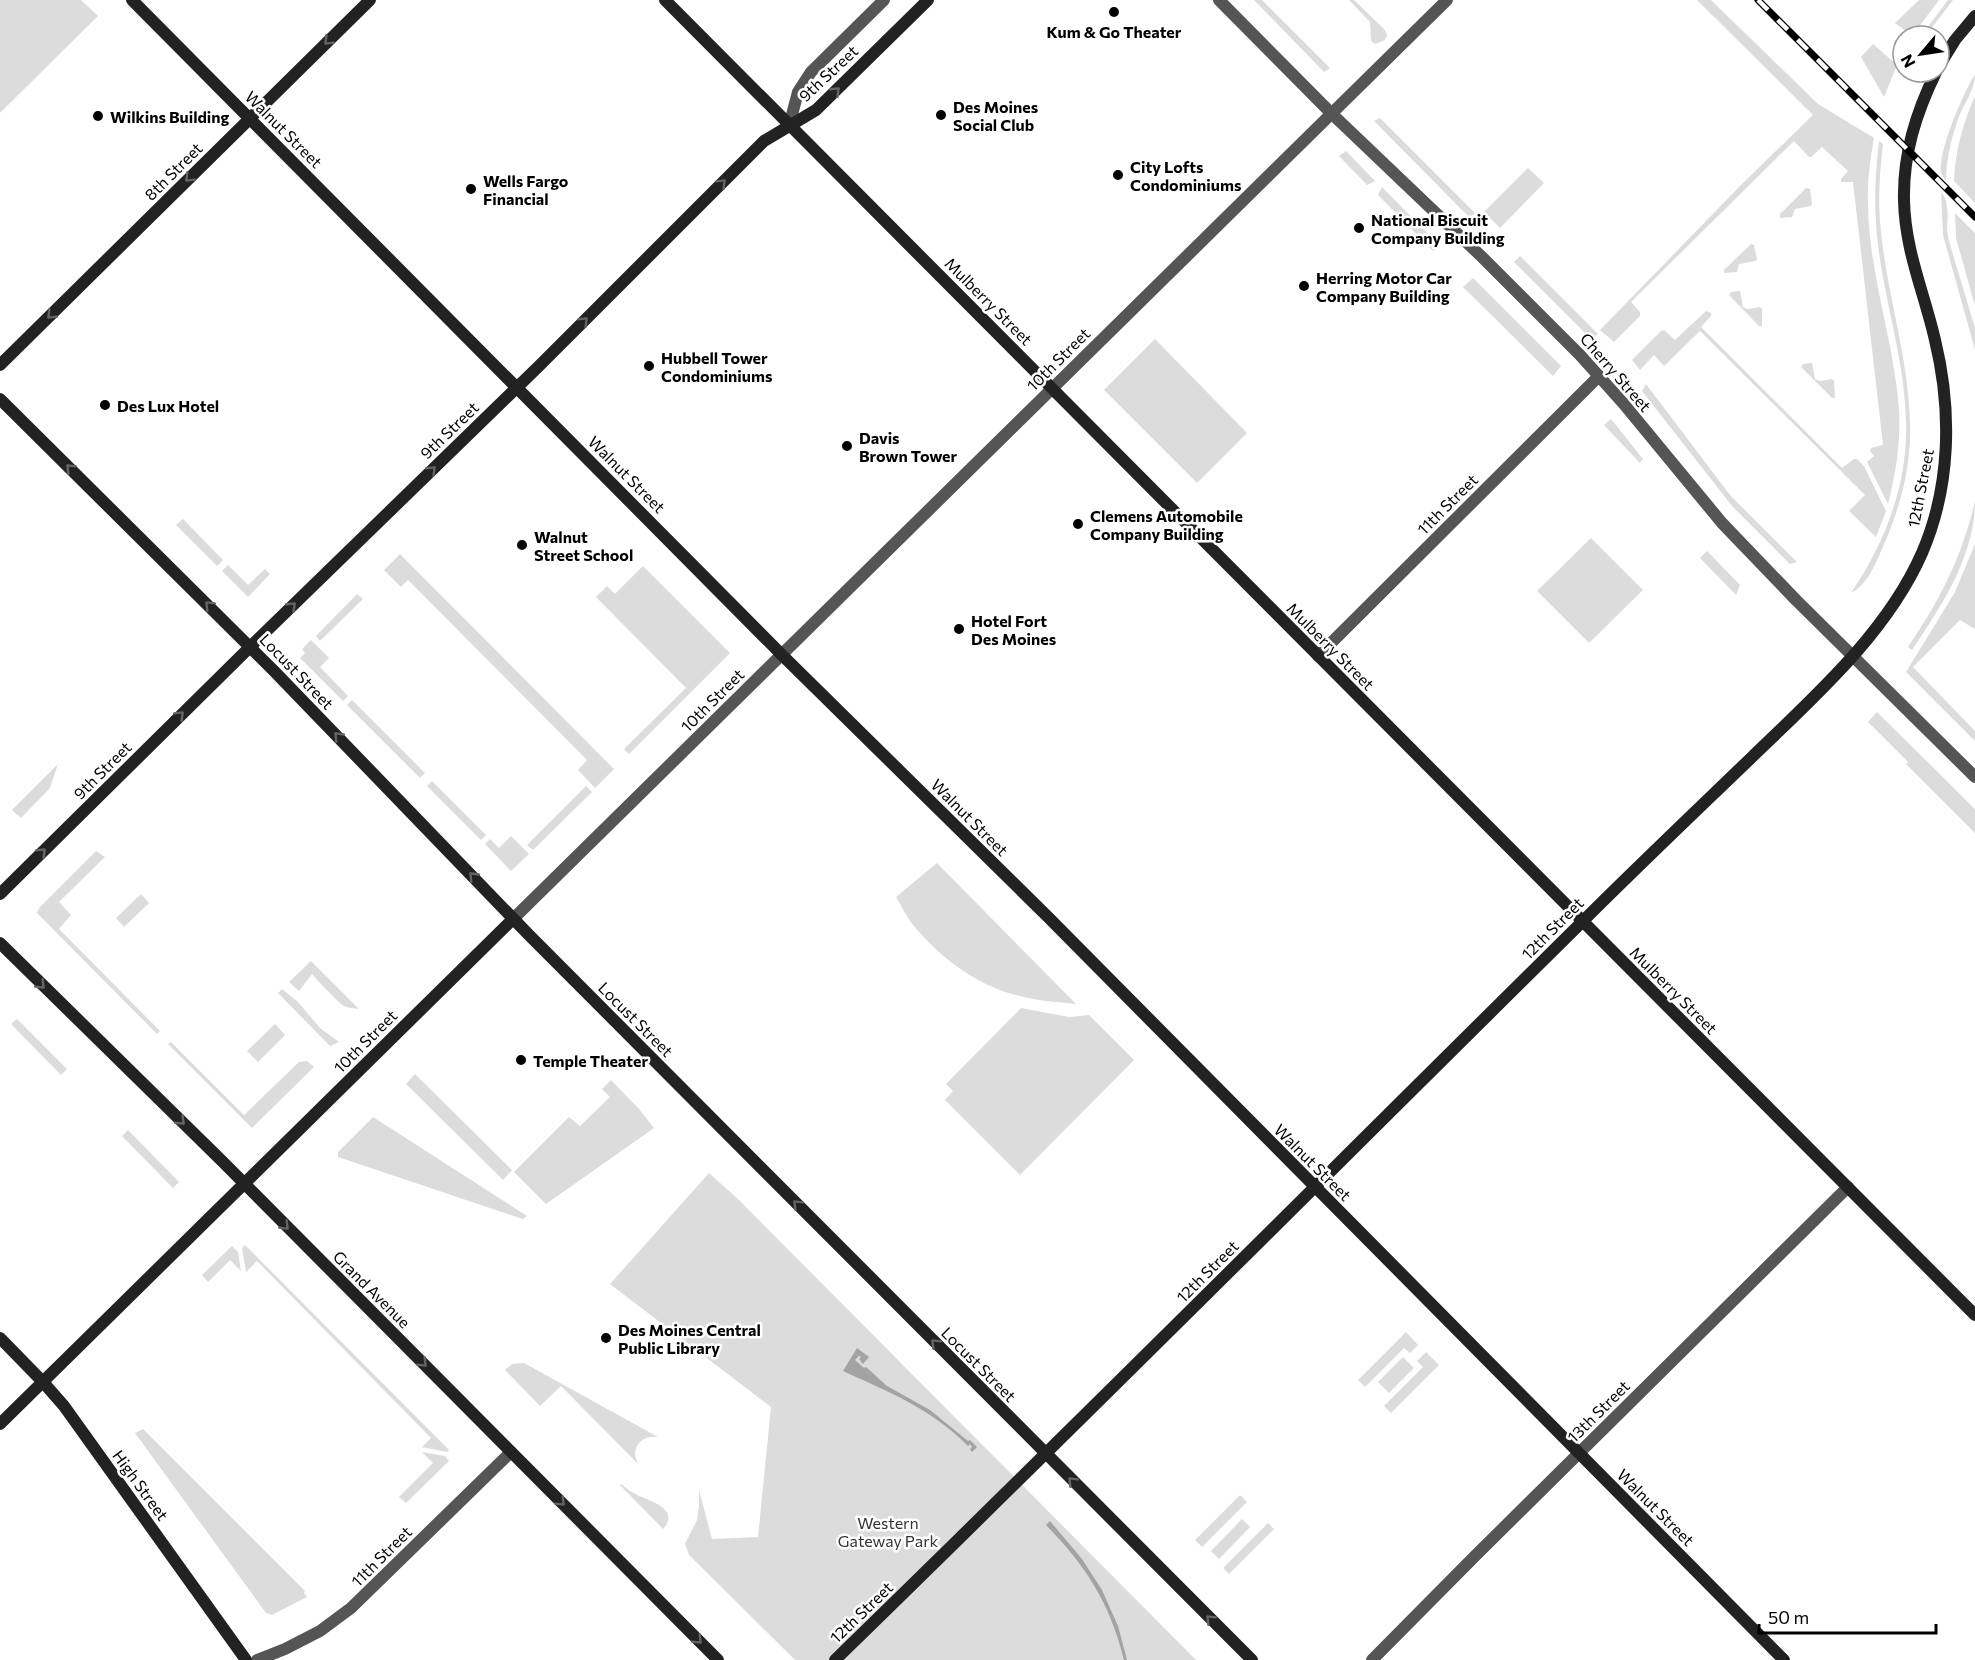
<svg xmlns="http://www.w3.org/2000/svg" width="1975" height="1660" font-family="Commissioner,sans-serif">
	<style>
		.green { fill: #dcdcdc }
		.water { fill: #a3a3a3 }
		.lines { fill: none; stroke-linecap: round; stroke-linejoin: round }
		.street { stroke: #555; stroke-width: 12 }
		.secondary { stroke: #222; stroke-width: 12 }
		.rail-casing { stroke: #000; stroke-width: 7 }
		.rail { stroke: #fff; stroke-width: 4.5; stroke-dasharray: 14; stroke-linecap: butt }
		.oneway { stroke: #646464 }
		.poi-dot { fill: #000; stroke: #fff; stroke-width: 2 }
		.labels { text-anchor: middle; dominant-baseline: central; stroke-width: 5; stroke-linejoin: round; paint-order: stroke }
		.poi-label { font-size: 16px; font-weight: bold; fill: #000; stroke: #fff; text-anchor: start }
		.street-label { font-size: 16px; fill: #000; stroke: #fff }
		.park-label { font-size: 16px; fill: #333; stroke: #fff }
	</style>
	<rect width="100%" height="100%" fill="#fff"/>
	<g class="green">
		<polygon points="0,0 81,0 98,16 0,113"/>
		<polygon points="1254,0 1262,0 1330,68 1324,72"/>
		<polygon points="1349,0 1354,0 1385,30 1387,35 1385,40 1375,44 1371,41 1370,22"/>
		<path d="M 1697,0 L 1711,0 L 1818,104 L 1874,138 C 1870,160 1867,183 1868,206 C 1869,274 1894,341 1899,409 C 1901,441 1896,473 1888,504 L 1867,462 L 1874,456 L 1870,451 L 1871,448 L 1883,445 L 1853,182 L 1841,182 L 1841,179 L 1848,171 L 1822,147 L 1811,157 L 1809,157 L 1794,141 L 1631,302 L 1640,312 L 1640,316 L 1614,342 L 1600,330 L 1741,185 L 1813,115 Z"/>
		<polygon points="1919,0 1939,0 1912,36 1895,23"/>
		<polygon points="1948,0 1953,0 1930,30 1921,36"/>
		<polygon points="1873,44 1897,65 1884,97 1861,57"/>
		<path d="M 1975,74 C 1975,88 1966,101 1960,114 C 1952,135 1946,159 1946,181 C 1944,178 1942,176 1941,173 C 1938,150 1963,94 1975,74 Z"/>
		<path d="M 1975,96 L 1975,203 L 1954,181 C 1955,151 1963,123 1975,96 Z"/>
		<polygon points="1380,118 1475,213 1470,218 1374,121"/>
		<path d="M 1879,141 L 1883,144 C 1880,170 1878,195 1880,221 C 1885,288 1908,353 1910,421 C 1912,465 1900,509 1882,549 C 1875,565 1867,585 1851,593 C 1885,543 1908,484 1906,422 C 1905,355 1880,290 1876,223 C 1874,195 1876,168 1879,141 Z"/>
		<polygon points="1346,151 1375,181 1367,185 1339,156"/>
		<polygon points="1528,168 1544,183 1500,228 1484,212"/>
		<polygon points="1382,187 1437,243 1436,247 1433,251 1378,195"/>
		<polygon points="1806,188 1810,189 1812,204 1811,206 1795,209 1792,217 1780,218 1780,214"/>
		<path d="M 1941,192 C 1949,201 1948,216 1947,227 C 1947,234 1949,241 1951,248 L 1975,328 L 1975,350 L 1943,235 Z"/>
		<polygon points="1955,213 1975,233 1975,306 1956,238"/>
		<polygon points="1751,244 1754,245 1757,260 1755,261 1739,264 1737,272 1724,273 1724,270"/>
		<polygon points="1520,256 1598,334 1591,339 1514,262"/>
		<polygon points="1473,278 1561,366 1553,376 1463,287"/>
		<polygon points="1740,291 1743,307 1747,309 1760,307 1762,309 1762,326 1759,326 1729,295 1731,292"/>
		<polygon points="1706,311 1711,313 1711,316 1701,327 1842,468 1854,459 1857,459 1864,466 1886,511 1876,537 1849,511 1865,495 1700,331 1664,366 1654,355 1640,370 1632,360 1661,331 1664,330 1675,340"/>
		<polygon points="1155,339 1247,433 1197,483 1104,390"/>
		<polygon points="1812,363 1815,379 1820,381 1832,379 1834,381 1835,398 1832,398 1801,367 1803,364"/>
		<polygon points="1646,384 1730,495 1797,562 1790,564 1732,506 1642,391"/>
		<polygon points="1611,419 1643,459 1640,463 1604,425"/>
		<path d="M 1975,501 C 1975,556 1941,607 1912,650 L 1908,647 C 1940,600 1962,557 1975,501 Z"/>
		<polygon points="183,519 223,560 217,566 176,525"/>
		<polygon points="1591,538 1643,590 1589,643 1537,591"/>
		<polygon points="1975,544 1975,629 1960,620 1913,667 1975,731 1975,741 1906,672 1955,592"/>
		<polygon points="1707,551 1740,585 1736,595 1700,558"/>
		<polygon points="400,554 614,769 595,788 578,770 587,760 408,580 401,587 384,570"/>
		<polygon points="228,565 248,585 265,569 270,574 248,597 222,571"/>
		<polygon points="643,566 730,653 629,754 624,749 686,688 596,597 607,586 615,594"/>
		<polygon points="357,594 363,599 320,641 316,636"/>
		<polygon points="311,640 329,658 320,667 348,696 343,701 300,658 305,653 302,649"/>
		<polygon points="352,700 425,773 420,778 347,705"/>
		<polygon points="1877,712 1975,809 1975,833 1906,764 1908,762 1868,722"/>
		<polygon points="58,764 50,788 21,818 12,810"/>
		<polygon points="432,781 486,835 481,840 427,786"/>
		<polygon points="586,786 592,792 533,850 527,845"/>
		<polygon points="511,836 529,854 511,871 485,844 490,839 499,848"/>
		<polygon points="96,851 105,857 59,902 71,915 59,929 160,1031 157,1034 37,913 39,908"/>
		<path d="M 937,863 L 1076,1004 C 1057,1002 1038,1001 1020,996 C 978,987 937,956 910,921 C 905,914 901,905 896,897 Z"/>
		<polygon points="141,894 149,903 124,927 116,918"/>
		<path d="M 311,961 L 359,1009 C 354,1008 348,1008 344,1006 C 341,1005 314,977 312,974 L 299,991 L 289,982 Z"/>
		<polygon points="282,989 298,1002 320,1028 339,1042 330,1046 278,993"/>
		<polygon points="1021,1008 1069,1017 1089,1015 1134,1060 1020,1175 945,1100 953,1091 946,1084"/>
		<polygon points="17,1019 67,1069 61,1075 11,1024"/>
		<polygon points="275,1024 285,1035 258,1062 247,1051"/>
		<polygon points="171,1042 244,1115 299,1062 307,1061 314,1067 252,1128 168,1044"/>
		<polygon points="415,1074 512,1170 503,1180 406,1084"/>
		<polygon points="611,1080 639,1109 654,1128 546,1204 514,1172 569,1117 580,1126 610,1097 602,1089"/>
		<polygon points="373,1117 527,1216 523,1219 338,1157 338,1152"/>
		<polygon points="128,1130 179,1182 173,1188 122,1136"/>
		<polygon points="709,1173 738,1199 1196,1660 795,1660 689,1555 685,1544 697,1520 699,1506 699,1490 712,1539 758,1537 771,1407 610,1284"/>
		<polygon points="245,1245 449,1450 447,1452 422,1447 431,1438 257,1261 246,1272 242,1248"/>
		<polygon points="232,1246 238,1252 241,1271 230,1260 208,1282 202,1275"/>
		<polygon points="1406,1332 1418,1345 1410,1353 1404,1348 1365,1387 1358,1380"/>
		<polygon points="1426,1352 1439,1365 1391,1413 1384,1406 1423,1367 1417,1361"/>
		<polygon points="1403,1357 1414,1368 1389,1393 1378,1382"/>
		<path d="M 524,1363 L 658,1437 C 640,1434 629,1450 639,1465 L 561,1386 L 540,1406 L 505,1370 L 512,1364 Z"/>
		<polygon points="143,1429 305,1591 304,1593 307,1597 272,1615 266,1613 135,1433"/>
		<polygon points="422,1452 445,1456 449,1461 406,1503 399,1497 433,1463"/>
		<path d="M 621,1484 C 626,1488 631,1492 637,1495 C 650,1501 681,1509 663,1529 L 620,1485 Z"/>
		<polygon points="1240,1495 1247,1502 1202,1547 1195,1540"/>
		<polygon points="1242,1519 1250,1527 1219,1559 1211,1551"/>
		<polygon points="1268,1523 1274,1529 1229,1574 1223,1568"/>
	</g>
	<g class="water">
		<path d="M 857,1348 L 869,1357 L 863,1364 L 859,1359 L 861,1357 L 859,1356 L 855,1360 L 864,1368 L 866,1367 L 887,1386 L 930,1410 L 968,1441 L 970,1440 L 977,1447 L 972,1452 L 970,1449 L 972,1447 L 970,1444 L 968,1446 C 932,1409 889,1392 843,1371 Z"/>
		<path d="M 1050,1521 L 1082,1559 L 1102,1590 L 1118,1626 L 1127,1660 L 1124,1660 C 1110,1603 1086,1566 1046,1525 Z"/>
	</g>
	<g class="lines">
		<g class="street">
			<polyline points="1219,0 1331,113 1482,257 1580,355 1623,403 1722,523 1796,600 1975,777"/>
			<polyline points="789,126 798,92 811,72 884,0"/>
			<polyline points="1318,656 1599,376"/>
			<polyline points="513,919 1447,0"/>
			<polyline points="257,1660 285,1649 320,1631 351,1608 511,1452"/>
			<polyline points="1372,1660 1475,1556 1848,1187"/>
		</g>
		<g class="secondary">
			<polyline points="132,0 782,655 1048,917 1784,1660"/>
			<polyline points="665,0 1975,1315"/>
			<polyline points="1939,66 1955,40 1975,16"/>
			<polyline points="0,365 370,0"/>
			<polyline points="0,399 275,672 529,935 1252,1660"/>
			<polyline points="0,894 250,647 538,367 764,141 816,110 928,0"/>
			<polyline points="0,943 224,1163 718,1660"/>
			<polyline points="0,1338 43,1382 64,1406 246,1660"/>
			<polyline points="0,1424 513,919"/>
			<path d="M 835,1660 C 1086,1416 1333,1168 1582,922 C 1638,866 1695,812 1752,757 C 1814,697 1887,633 1922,553 C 1951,486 1952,410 1935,340 C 1924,292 1905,251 1904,200 C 1903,154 1916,113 1936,72"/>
		</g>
		<g class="rail-casing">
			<polyline id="rail" points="1758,0 1975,217"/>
		</g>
		<use href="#rail" class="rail"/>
	</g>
	<defs><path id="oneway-chevron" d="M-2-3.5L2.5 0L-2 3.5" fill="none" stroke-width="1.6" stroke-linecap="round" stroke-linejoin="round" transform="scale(1.5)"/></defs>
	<g class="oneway">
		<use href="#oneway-chevron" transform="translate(328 41) rotate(135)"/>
		<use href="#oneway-chevron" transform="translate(836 91) rotate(-44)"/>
		<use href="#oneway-chevron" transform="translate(189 178) rotate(135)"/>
		<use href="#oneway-chevron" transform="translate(722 183) rotate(-45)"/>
		<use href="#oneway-chevron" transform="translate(51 315) rotate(135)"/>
		<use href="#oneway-chevron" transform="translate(584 321) rotate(-45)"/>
		<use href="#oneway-chevron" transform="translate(70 468) rotate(-135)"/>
		<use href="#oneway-chevron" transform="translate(432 470) rotate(-44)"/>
		<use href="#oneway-chevron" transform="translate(209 605) rotate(-135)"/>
		<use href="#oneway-chevron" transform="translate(292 606) rotate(-44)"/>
		<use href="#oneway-chevron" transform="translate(180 715) rotate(-45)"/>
		<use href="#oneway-chevron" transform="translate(338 736) rotate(-134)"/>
		<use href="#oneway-chevron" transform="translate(42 852) rotate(-45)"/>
		<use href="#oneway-chevron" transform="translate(473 876) rotate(-134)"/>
		<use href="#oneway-chevron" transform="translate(41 985) rotate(45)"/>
		<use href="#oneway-chevron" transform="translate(181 1121) rotate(44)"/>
		<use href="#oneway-chevron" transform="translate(797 1204) rotate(-135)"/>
		<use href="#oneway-chevron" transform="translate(285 1226) rotate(45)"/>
		<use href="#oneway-chevron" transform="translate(935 1343) rotate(-135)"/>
		<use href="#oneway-chevron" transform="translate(423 1363) rotate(45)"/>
		<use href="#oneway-chevron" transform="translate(1072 1481) rotate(-135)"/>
		<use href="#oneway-chevron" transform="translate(561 1502) rotate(45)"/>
		<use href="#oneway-chevron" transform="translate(1210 1619) rotate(-135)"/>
		<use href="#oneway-chevron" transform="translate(698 1640) rotate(45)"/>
	</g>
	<g class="poi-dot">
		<circle cx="1114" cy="12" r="6"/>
		<circle cx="941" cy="115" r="6"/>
		<circle cx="98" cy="116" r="6"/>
		<circle cx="1118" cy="175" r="6"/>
		<circle cx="471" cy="189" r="6"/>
		<circle cx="1359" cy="228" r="6"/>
		<circle cx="1304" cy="286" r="6"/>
		<circle cx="649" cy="366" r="6"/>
		<circle cx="105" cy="405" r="6"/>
		<circle cx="847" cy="446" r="6"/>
		<circle cx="1078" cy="524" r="6"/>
		<circle cx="522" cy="545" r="6"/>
		<circle cx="959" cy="629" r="6"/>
		<circle cx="521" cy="1060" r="6"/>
		<circle cx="606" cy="1338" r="6"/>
	</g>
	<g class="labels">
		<g class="poi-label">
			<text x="1114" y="31" text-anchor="middle">Kum &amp; Go Theater</text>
			<text x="953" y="106">Des Moines<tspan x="953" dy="18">Social Club</tspan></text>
			<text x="110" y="116">Wilkins Building</text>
			<text x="1130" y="166">City Lofts<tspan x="1130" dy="18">Condominiums</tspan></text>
			<text x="483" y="180">Wells Fargo<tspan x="483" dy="18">Financial</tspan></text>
			<text x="1371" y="219">National Biscuit<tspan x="1371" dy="18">Company Building</tspan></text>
			<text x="1316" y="277">Herring Motor Car<tspan x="1316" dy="18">Company Building</tspan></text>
			<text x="661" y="357">Hubbell Tower<tspan x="661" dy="18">Condominiums</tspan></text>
			<text x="117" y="405">Des Lux Hotel</text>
			<text x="859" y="437">Davis<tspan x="859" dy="18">Brown Tower</tspan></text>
			<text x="1090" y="515">Clemens Automobile<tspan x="1090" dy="18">Company Building</tspan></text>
			<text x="534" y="536">Walnut<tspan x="534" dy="18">Street School</tspan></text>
			<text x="971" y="620">Hotel Fort<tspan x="971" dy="18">Des Moines</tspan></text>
			<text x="533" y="1060">Temple Theater</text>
			<text x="618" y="1329">Des Moines Central<tspan x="618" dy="18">Public Library</tspan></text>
		</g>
		<g class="street-label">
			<text transform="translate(828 73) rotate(-43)">9th Street</text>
			<text transform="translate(284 129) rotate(45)">Walnut Street</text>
			<text transform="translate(173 171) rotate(-45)">8th Street</text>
			<text transform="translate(989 301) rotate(45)">Mulberry Street</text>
			<text transform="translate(1058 359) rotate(-45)">10th Street</text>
			<text transform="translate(1616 372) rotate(49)">Cherry Street</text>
			<text transform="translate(449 430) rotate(-44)">9th Street</text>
			<text transform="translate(627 474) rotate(45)">Walnut Street</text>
			<text transform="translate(1920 488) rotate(-79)">12th Street</text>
			<text transform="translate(1447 504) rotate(-45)">11th Street</text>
			<text transform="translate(1331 646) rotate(45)">Mulberry Street</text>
			<text transform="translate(297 671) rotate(46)">Locust Street</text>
			<text transform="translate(712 700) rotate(-45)">10th Street</text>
			<text transform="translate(102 770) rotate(-45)">9th Street</text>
			<text transform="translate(970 817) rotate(45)">Walnut Street</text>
			<text transform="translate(1552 928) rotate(-45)">12th Street</text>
			<text transform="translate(1674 990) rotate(45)">Mulberry Street</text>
			<text transform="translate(636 1019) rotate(45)">Locust Street</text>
			<text transform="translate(365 1041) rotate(-45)">10th Street</text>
			<text transform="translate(1313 1162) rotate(45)">Walnut Street</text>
			<text transform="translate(1207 1271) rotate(-45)">12th Street</text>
			<text transform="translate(372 1289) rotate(45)">Grand Avenue</text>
			<text transform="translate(979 1364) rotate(45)">Locust Street</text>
			<text transform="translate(1598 1411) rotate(-45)">13th Street</text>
			<text transform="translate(141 1485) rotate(54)">High Street</text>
			<text transform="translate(1656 1507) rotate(45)">Walnut Street</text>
			<text transform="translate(381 1556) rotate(-45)">11th Street</text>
			<text transform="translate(861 1612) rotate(-44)">12th Street</text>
		</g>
		<g class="park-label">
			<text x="888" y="1522">Western<tspan x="888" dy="18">Gateway Park</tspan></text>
		</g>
	</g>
	<g transform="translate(1921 54) rotate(241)"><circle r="28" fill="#ffffff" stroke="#999999" stroke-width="1.5"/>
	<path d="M0-4.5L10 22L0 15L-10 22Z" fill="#000000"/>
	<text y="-9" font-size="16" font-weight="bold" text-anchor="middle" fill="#000000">N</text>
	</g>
	<path d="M1759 1624v9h177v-9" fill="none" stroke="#000000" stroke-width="3"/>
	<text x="1768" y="1624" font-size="18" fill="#000000" stroke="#ffffff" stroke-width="4.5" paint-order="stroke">50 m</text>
</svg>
